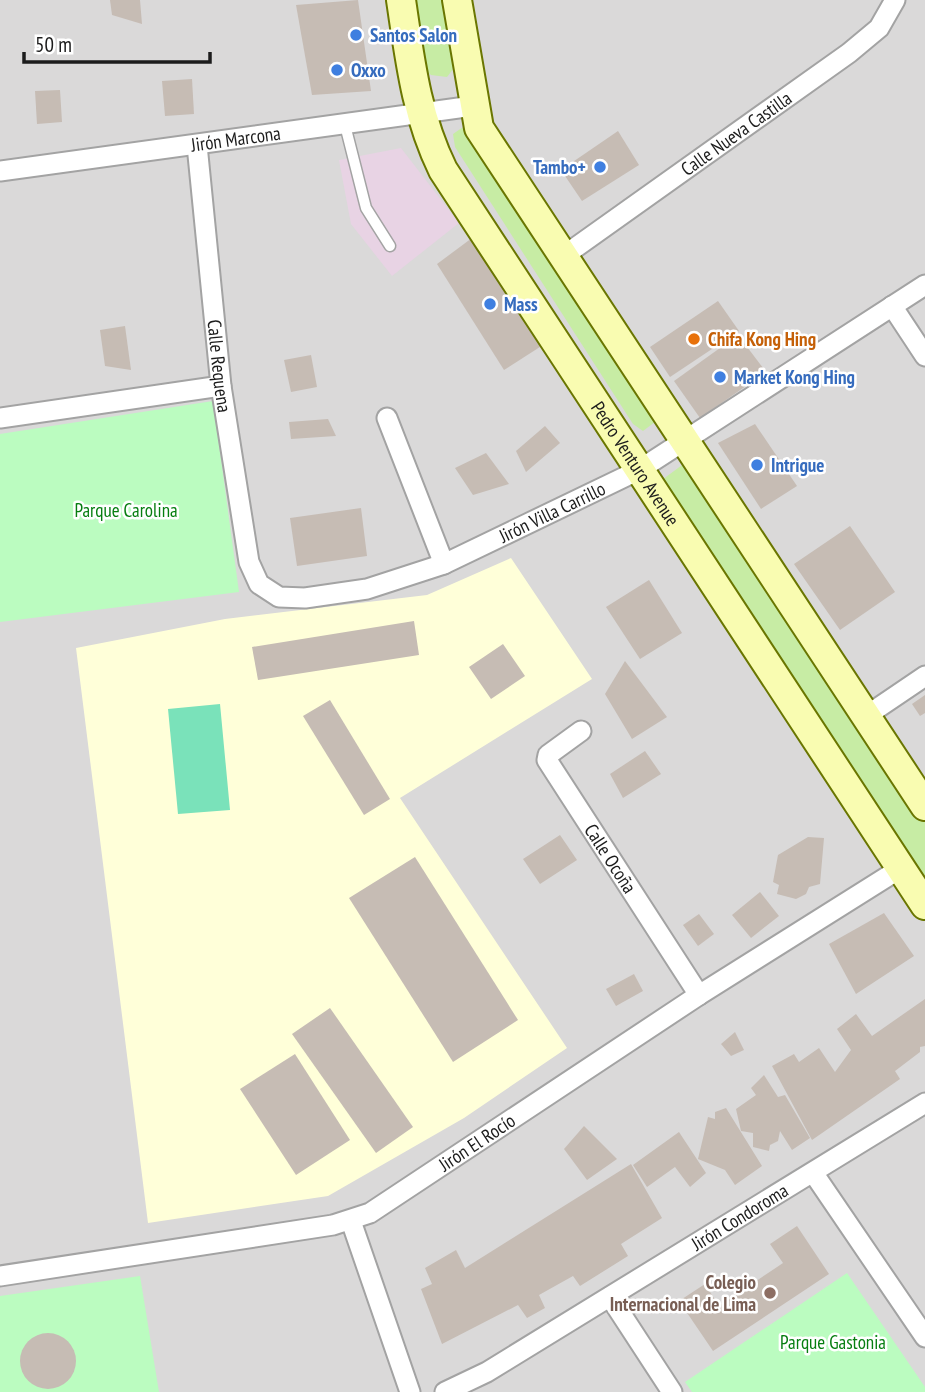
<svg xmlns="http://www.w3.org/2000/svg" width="925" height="1392" font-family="'PT Sans Narrow',sans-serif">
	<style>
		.residential { fill: #dad9d9 }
		.industrial { fill: #e8d3e4 }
		.education { fill: #ffffd9 }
		.grass { fill: #c7eca4 }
		.park { fill: #bbfcc0 }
		.pitch { fill: #7ae2ba }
		.building { fill: #c6bcb4 }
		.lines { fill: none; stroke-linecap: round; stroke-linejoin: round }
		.lane-casing { stroke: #a3a3a3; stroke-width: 13 }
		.street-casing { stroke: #a3a3a3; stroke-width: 23 }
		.secondary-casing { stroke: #6a7600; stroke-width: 32 }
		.lane { stroke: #fff; stroke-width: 10 }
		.street { stroke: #fff; stroke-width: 19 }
		.secondary { stroke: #f9fcb1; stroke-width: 28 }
		.shop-dot { fill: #3f7fe0; stroke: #fff; stroke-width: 2.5 }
		.food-dot { fill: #e8710a; stroke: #fff; stroke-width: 2.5 }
		.education-dot { fill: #8d6e63; stroke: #fff; stroke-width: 2.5 }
		.labels { text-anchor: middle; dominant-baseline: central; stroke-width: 5; stroke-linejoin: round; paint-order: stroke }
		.shop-label { font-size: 19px; font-weight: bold; fill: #366cbe; stroke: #fff; text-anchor: start }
		.street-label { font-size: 19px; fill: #1c1c1c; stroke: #fff }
		.food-label { font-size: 19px; font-weight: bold; fill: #c56008; stroke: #fff; text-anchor: start }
		.park-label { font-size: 19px; fill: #067e10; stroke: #fff }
		.education-label { font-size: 19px; font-weight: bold; fill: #785e54; stroke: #fff; text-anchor: end }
	</style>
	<rect width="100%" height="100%" fill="#eeeae1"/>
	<rect class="residential" x="0" y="0" width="925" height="1392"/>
	<polygon class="industrial" points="401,148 459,223 392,276 351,224 339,160"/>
	<polygon class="education" points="511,558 592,679 400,798 567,1048 464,1118 328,1196 148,1223 76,648 225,619 427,595"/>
	<g class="grass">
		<polygon points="413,0 446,0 454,68 447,77 431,75 424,69"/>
		<polygon points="466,125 659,419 643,431 633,424 455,147 453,134"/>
		<polygon points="693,457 925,818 925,897 655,485"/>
	</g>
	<g class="park">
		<polygon points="213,401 239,592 0,622 0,434"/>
		<polygon points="847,1273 925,1387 925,1392 692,1392 685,1382"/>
		<polygon points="140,1276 159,1392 0,1392 0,1296"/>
	</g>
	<polygon class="pitch" points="220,704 230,810 178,814 168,709"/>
	<g class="building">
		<polygon points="110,0 140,0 142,24 112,15"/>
		<polygon points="358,0 371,91 312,95 296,5"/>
		<polygon points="192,79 194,114 165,116 162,81"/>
		<polygon points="60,90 62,122 37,124 35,91"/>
		<polygon points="618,131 639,165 582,201 561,170"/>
		<polygon points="472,238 543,345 504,370 437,264"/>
		<polygon points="718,301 739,331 670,377 650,347"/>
		<polygon points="125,326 131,370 105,366 100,330"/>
		<polygon points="738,335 766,372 700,418 674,381"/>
		<polygon points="311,355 317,387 291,392 284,360"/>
		<polygon points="328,419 336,436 291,439 289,422"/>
		<polygon points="755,424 797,486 761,509 718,443"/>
		<polygon points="545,426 560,443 526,472 516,451"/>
		<polygon points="486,453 509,484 473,495 455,468"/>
		<polygon points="361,508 367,556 297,566 290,518"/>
		<polygon points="850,526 895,592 840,630 794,564"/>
		<polygon points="649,580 682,633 640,659 606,607"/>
		<polygon points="414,621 419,655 258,680 252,647"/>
		<polygon points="503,644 525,676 491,699 469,667"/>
		<polygon points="625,661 667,717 632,739 605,694"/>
		<polygon points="925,695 925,713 920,716 912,704"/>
		<polygon points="330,700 390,799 364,815 303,716"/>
		<polygon points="645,751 661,774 623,798 610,774"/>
		<polygon points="560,835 577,860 540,884 523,859"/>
		<polygon points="808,837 824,838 820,884 809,887 806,894 796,899 777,894 779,885 773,882 778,855"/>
		<polygon points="415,857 518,1020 453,1062 349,898"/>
		<polygon points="760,892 779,916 751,938 732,915"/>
		<polygon points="884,913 914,956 856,994 829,944"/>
		<polygon points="699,914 714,934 698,946 683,925"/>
		<polygon points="634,974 643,991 616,1006 606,989"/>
		<polygon points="925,999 925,1046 920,1047 920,1052 895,1071 900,1079 812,1140 772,1066 794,1054 799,1062 819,1048 835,1072 851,1050 837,1029 856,1014 872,1036"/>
		<polygon points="330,1008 413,1127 376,1153 292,1034"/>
		<polygon points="735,1032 744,1050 731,1056 721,1044"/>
		<polygon points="295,1054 350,1140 296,1175 240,1089"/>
		<polygon points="764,1075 778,1097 785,1095 810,1138 792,1150 780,1131 778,1141 770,1145 769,1151 753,1147 753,1133 741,1131 736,1109 756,1095 751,1088"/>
		<polygon points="726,1108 762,1166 735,1185 725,1170 698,1159 708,1117 715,1119 715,1112"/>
		<polygon points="584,1126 617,1159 587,1180 564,1149"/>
		<polygon points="679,1132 706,1173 690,1187 675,1167 647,1187 633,1165"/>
		<polygon points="631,1164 662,1218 621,1244 628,1256 580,1286 573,1276 539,1295 545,1308 527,1318 518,1305 442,1344 421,1289 432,1284 425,1268 456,1250 465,1268"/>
		<polygon points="797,1226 829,1274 713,1351 679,1301 705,1284 719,1306 783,1263 770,1244"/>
		<circle cx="48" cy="1361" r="28"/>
	</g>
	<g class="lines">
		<g class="lane-casing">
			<polyline id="lane" points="345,125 366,208 390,246"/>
		</g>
		<g class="street-casing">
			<g id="street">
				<path id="s1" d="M 197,145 L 221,386 L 249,562 L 259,584 L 279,597 L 305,598 L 367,589 L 444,564 L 639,470 L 925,285"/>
				<path id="s2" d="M 0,171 L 473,106"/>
				<path id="s3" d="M 565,255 L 849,53 L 879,28 L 895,0"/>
				<polyline points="892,306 925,356"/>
				<polyline points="0,418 221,386"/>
				<polyline points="387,418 444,564"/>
				<polyline points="866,716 925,676"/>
				<path id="s4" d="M 581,731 L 548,755 L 547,760 L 699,995"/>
				<polyline points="814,1174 925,1337"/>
				<polyline points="351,1221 410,1392"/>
				<path id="s5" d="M 0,1276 L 333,1225 L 370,1213 L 699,995 L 901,868"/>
				<polyline points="610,1297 672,1392"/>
				<path id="s6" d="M 445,1392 L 487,1372 L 925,1103"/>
			</g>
		</g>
		<g class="secondary-casing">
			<g id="secondary">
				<path id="s7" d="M 401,0 C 410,60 416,115 443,170 L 925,905"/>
				<polyline points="457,0 479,128 925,806"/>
			</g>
		</g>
		<use href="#lane" class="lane"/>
		<use href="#street" class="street"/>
		<use href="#secondary" class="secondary"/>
	</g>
	<g class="shop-dot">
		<circle cx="356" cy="35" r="7"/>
		<circle cx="337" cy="70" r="7"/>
		<circle cx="600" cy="167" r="7"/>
		<circle cx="490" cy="304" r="7"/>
		<circle cx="720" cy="377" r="7"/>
		<circle cx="757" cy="465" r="7"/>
	</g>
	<circle class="food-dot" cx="694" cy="339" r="7"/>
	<circle class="education-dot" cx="770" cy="1293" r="7"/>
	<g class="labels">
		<g class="shop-label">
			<text x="370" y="35">Santos Salon</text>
			<text x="351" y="70">Oxxo</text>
			<text x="586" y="167" text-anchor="end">Tambo+</text>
			<text x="504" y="304">Mass</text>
			<text x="734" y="377">Market Kong Hing</text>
			<text x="771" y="465">Intrigue</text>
		</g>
		<g class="street-label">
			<text stroke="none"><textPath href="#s3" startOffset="210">Calle Nueva Castilla</textPath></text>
			<text stroke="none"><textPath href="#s2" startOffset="238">Jirón Marcona</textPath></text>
			<text stroke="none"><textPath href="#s1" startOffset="222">Calle Requena</textPath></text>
			<text stroke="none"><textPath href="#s7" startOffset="527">Pedro Venturo Avenue</textPath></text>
			<text stroke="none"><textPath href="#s1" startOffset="758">Jirón Villa Carrillo</textPath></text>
			<text stroke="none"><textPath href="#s4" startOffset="163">Calle Ocoña</textPath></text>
			<text stroke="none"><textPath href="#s5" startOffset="504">Jirón El Rocío</textPath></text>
			<text stroke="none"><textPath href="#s6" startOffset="343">Jirón Condoroma</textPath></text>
		</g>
		<g class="food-label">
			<text x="708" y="339">Chifa Kong Hing</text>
		</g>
		<g class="park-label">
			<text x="126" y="510">Parque Carolina</text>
			<text x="833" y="1342">Parque Gastonia</text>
		</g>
		<g class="education-label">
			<text x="756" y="1282">Colegio<tspan x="756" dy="22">Internacional de Lima</tspan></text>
		</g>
	</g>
	<path d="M24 52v10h186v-10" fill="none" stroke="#1c1c1c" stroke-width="3.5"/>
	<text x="35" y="52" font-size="21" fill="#1c1c1c" stroke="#ffffff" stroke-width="5" paint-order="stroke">50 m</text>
</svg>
